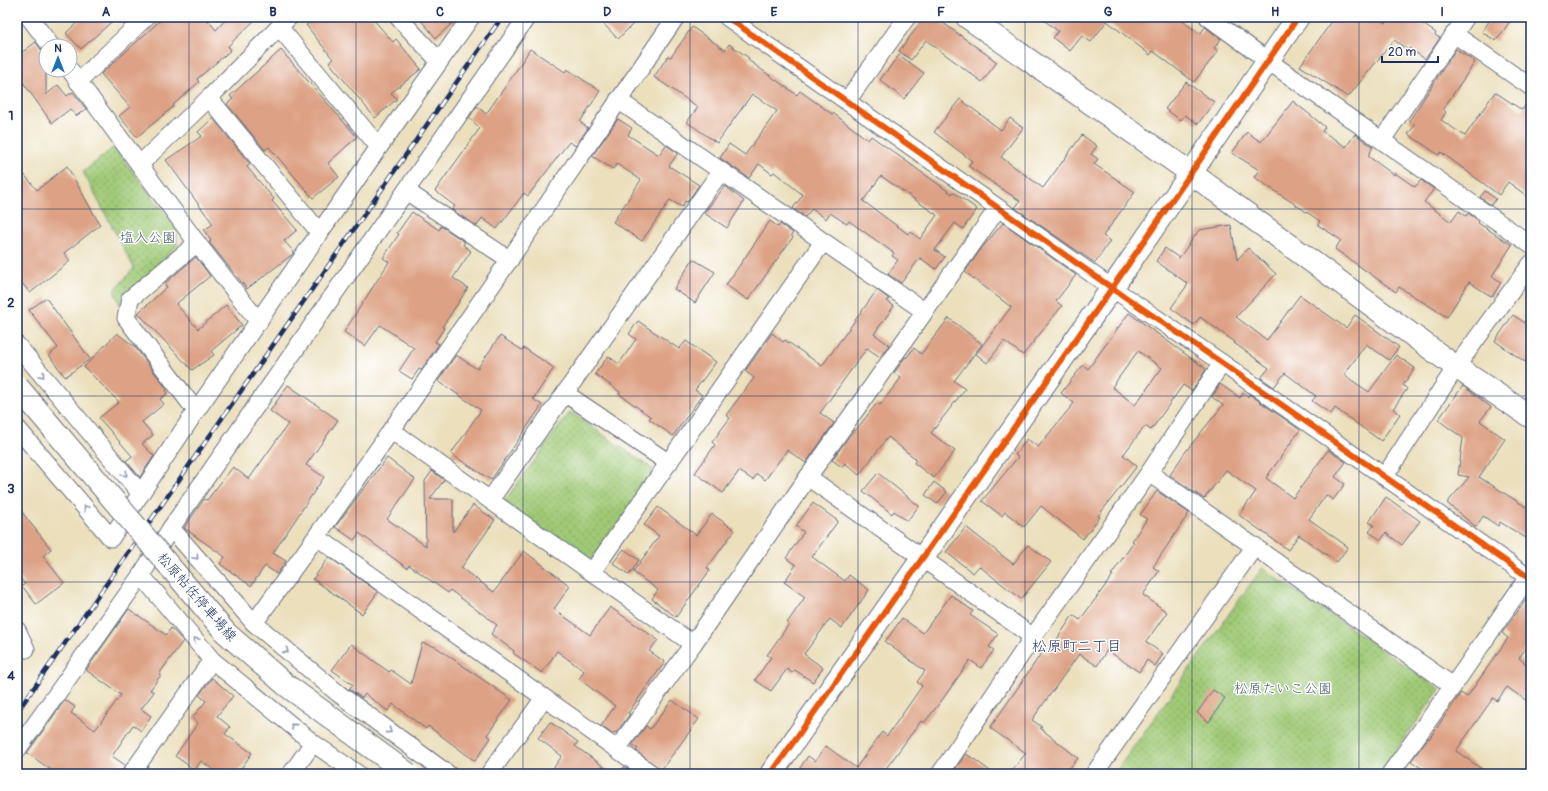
<svg xmlns="http://www.w3.org/2000/svg" width="1548" height="791" font-family="Pangolin,'Klee One',sans-serif">
	<style>
		.park { fill: url(#park-dots); stroke: #5d7c6a }
		.building { fill: #dda285; fill-rule: evenodd }
		.lines { fill: none; stroke-linecap: round; stroke-linejoin: round }
		.street-casing { stroke: #646d7f; stroke-width: 19 }
		.secondary-casing { stroke: #646d7f; stroke-width: 24 }
		.street { stroke: #fff; stroke-width: 17 }
		.secondary { stroke: #fff; stroke-width: 22 }
		.rail-casing { stroke: #1b2f5e; stroke-width: 4.5 }
		.rail { stroke: #fff; stroke-width: 3; stroke-dasharray: 9; stroke-linecap: butt }
		.secondary-bridge-casing { stroke: #646d7f; stroke-width: 24; stroke-linecap: butt }
		.secondary-bridge { stroke: #fff; stroke-width: 22 }
		.cycleway-casing { stroke: #fff; stroke-width: 8 }
		.cycleway { stroke: #e8590c; stroke-width: 6 }
		.oneway { stroke: #8d97ae }
		.grid { fill: none; stroke: #1b2f5e; stroke-width: 1; stroke-opacity: 0.55 }
		.labels { text-anchor: middle; dominant-baseline: central; stroke-width: 3; stroke-linejoin: round; paint-order: stroke }
		.park-label { font-size: 14px; fill: #435d65; stroke: #fff }
		.street-label { font-size: 14px; fill: #1b2f5e; stroke: #fff }
		.neighbourhood-label { font-size: 15px; fill: #1b2f5e; stroke: #fff }
		.neatline { fill: none; stroke: #1b2f5e; stroke-width: 1.5 }
		.grid-label { font-size: 13px; text-anchor: middle; font-weight: bold; fill: #1b2f5e }
	</style>
	<defs>
		<pattern id="park-dots" width="8" height="8" patternUnits="userSpaceOnUse"><rect width="8" height="8" fill="#9fc975"/><path d="M2 2h.1M6 6h.1" fill="none" stroke="#81a463" stroke-width="1.8" stroke-linecap="round"/></pattern>
	</defs>
	<rect width="100%" height="100%" fill="#fff"/>
	<filter id="ink" filterUnits="userSpaceOnUse"><feTurbulence type="fractalNoise" baseFrequency=".025" numOctaves="2"/><feDisplacementMap in="SourceGraphic" scale="8" xChannelSelector="R" yChannelSelector="G"/><feConvolveMatrix kernelMatrix="1 2 1 2 8 2 1 2 1" color-interpolation-filters="sRGB"/></filter>
	<filter id="wash" filterUnits="userSpaceOnUse"><feTurbulence type="fractalNoise" baseFrequency=".012" numOctaves="4" result="noise"/><feDisplacementMap in="SourceGraphic" scale="16" xChannelSelector="R" yChannelSelector="G"/><feGaussianBlur stdDeviation="0.9" result="paint"/><feColorMatrix in="noise" values="0 0 0 0 0 0 0 0 0 0 0 0 0 0 0 0 0 1.4 0 .05"/><feComposite in="paint" operator="in"/></filter>
	<g filter="url(#wash)">
		<rect width="100%" height="100%" fill="#ebdfbc"/>
		<g class="park">
			<polygon points="114,147 176,227 177,246 120,305 114,291 134,268 83,172"/>
			<polygon points="570,412 657,472 590,562 503,503"/>
			<polygon points="1262,568 1440,689 1379,774 1114,774"/>
		</g>
		<g id="blocks">
			<g class="building">
				<polygon points="83,17 117,17 81,49 66,33"/>
				<polygon points="164,17 205,17 216,30 228,17 258,17 228,46 231,50 197,79 199,82 173,105 174,106 137,137 119,116 130,107 101,74"/>
				<polygon points="316,17 371,17 393,42 396,39 421,69 391,93 397,99 375,118 329,62 333,59 306,25"/>
				<polygon points="418,17 459,17 436,38"/>
				<polygon points="597,17 640,17 618,39"/>
				<polygon points="925,17 935,17 997,62 982,82 926,40 911,60 899,51"/>
				<polygon points="1040,17 1177,17 1200,34 1205,27 1221,39 1214,48 1218,51 1194,82 1153,51 1150,55 1107,21 1091,42 1082,36 1070,51 1053,38 1058,31"/>
				<polygon points="1335,17 1376,17 1386,23 1390,17 1412,17 1436,33 1435,35 1440,38 1425,59 1409,48 1408,50 1394,40 1348,97 1300,66"/>
				<polygon points="1492,17 1513,17 1496,41 1482,32"/>
				<path d="M 692,27 L 725,50 L 729,44 L 749,58 L 748,60 L 797,95 L 800,91 L 832,114 L 833,113 L 868,140 L 871,136 L 952,194 L 953,192 L 977,209 L 963,229 L 955,223 L 935,250 L 945,257 L 936,269 L 920,258 L 901,283 L 888,274 L 898,260 L 892,256 L 894,253 L 849,221 L 847,224 L 830,213 L 826,219 L 812,209 L 805,217 L 793,208 L 803,195 L 774,172 L 772,174 L 759,164 L 749,178 L 720,158 L 729,144 L 745,155 L 777,111 L 752,94 L 717,143 L 687,122 L 698,107 L 654,77 L 668,56 L 671,57 ZM 881,176 L 937,215 L 920,239 L 910,231 L 908,234 L 863,201 Z"/>
				<polygon points="36,42 46,57 46,95 58,85 67,96 73,92 86,109 76,116 70,109 52,123 17,74 17,56"/>
				<polygon points="530,49 565,72 567,69 600,91 580,122 588,128 576,146 569,142 528,196 524,193 497,229 482,218 477,226 452,210 455,206 435,191 480,128 469,118 477,106 486,114 516,71"/>
				<polygon points="1456,49 1475,62 1443,109 1446,112 1441,120 1465,136 1495,92 1522,110 1531,97 1531,199 1508,182 1499,195 1441,152 1439,155 1408,134 1415,125 1409,121"/>
				<polygon points="281,50 357,137 328,163 339,177 313,198 269,147 265,150 227,104 233,99 230,96"/>
				<polygon points="899,55 924,73 904,99 880,80"/>
				<polygon points="1186,82 1214,102 1198,124 1185,115 1181,120 1165,109"/>
				<polygon points="960,99 1001,130 1010,118 1023,128 1001,157 1043,188 1082,135 1097,146 1091,154 1098,159 1094,164 1135,192 1103,236 1110,241 1095,263 1015,208 1020,201 968,166 972,161 934,132"/>
				<polygon points="1293,101 1325,127 1322,131 1346,147 1355,134 1373,147 1368,156 1394,175 1395,173 1415,187 1421,180 1434,189 1424,202 1451,222 1459,211 1466,216 1468,213 1479,221 1478,223 1512,245 1492,276 1501,282 1492,297 1469,282 1447,317 1399,287 1396,292 1335,249 1341,240 1318,225 1320,221 1254,177 1259,170 1232,153 1247,132 1261,142"/>
				<polygon points="213,118 250,164 247,167 274,199 272,201 297,230 284,241 294,252 293,254 247,289 209,242 211,241 204,230 213,224 166,160 202,136 198,132"/>
				<polygon points="618,119 632,128 628,135 659,155 666,145 678,153 669,166 699,185 687,202 685,201 682,207 670,200 642,241 613,222 641,180 617,164 613,169 592,156"/>
				<polygon points="17,166 37,190 67,166 100,225 64,253 70,261 30,293 17,277"/>
				<polygon points="725,186 744,201 727,228 704,213"/>
				<polygon points="1485,191 1496,199 1491,205 1480,197"/>
				<polygon points="412,212 439,230 441,226 465,242 463,245 471,251 453,278 468,288 442,327 444,328 435,342 439,344 421,370 419,369 412,379 399,371 414,348 380,325 365,346 344,332 389,262 383,258 399,234 397,233"/>
				<polygon points="770,221 778,227 780,224 793,233 791,235 793,237 748,300 726,285"/>
				<polygon points="1003,223 1076,275 1056,301 1062,306 1023,355 1004,341 987,363 976,354 1011,307 965,272 981,249"/>
				<polygon points="1231,225 1237,260 1248,248 1276,274 1236,317 1267,340 1300,295 1346,328 1355,315 1399,347 1389,360 1366,344 1344,375 1369,392 1396,355 1415,368 1403,385 1407,389 1393,409 1400,414 1381,441 1335,408 1331,414 1312,401 1316,396 1285,373 1274,387 1261,378 1269,368 1234,343 1235,342 1200,317 1194,325 1171,308 1188,284 1156,261 1165,248 1179,258 1199,230"/>
				<polygon points="196,257 210,276 176,304 198,329 226,305 242,325 211,351 214,355 192,370 138,313 167,287 164,284"/>
				<polygon points="693,259 715,272 695,303 674,289"/>
				<polygon points="877,290 889,299 887,301 894,306 874,334 889,345 880,357 867,348 820,413 834,423 806,463 787,450 765,480 757,474 753,480 739,471 723,493 695,473 715,445 712,442 730,418 726,415 754,378 745,371 772,333 783,342 785,340 822,366"/>
				<polygon points="46,298 90,359 65,377 49,355 58,348 29,310"/>
				<path d="M 1129,313 L 1206,369 L 1192,391 L 1183,385 L 1151,430 L 1145,426 L 1123,455 L 1137,466 L 1098,516 L 1100,517 L 1083,539 L 1041,506 L 1024,527 L 1005,512 L 1002,516 L 982,501 L 1018,457 L 1015,455 L 1027,439 L 1038,447 L 1074,403 L 1061,393 L 1083,365 L 1088,369 ZM 1138,351 L 1162,368 L 1135,405 L 1112,387 Z"/>
				<polygon points="1513,315 1531,327 1531,366 1495,341"/>
				<polygon points="949,318 982,344 954,381 965,389 931,433 955,451 934,478 914,463 916,459 888,437 859,475 845,463 842,467 832,460 850,435 854,430 855,431 877,403 880,405 901,378 894,373 905,357 906,358 914,348 921,354"/>
				<polygon points="638,321 679,349 686,341 716,362 695,390 702,395 673,436 649,419 651,417 619,394 620,392 595,374 608,356 619,364 636,339 629,334"/>
				<polygon points="117,333 135,347 167,389 166,390 168,393 160,399 164,404 142,422 153,435 142,444 154,456 140,477 126,461 132,456 99,418 119,402 84,367"/>
				<polygon points="500,336 522,350 524,348 554,368 533,399 542,405 491,480 451,454 481,410 438,381 456,355 477,369"/>
				<polygon points="1220,384 1240,398 1243,393 1248,397 1249,394 1300,430 1266,478 1293,498 1328,450 1346,462 1335,477 1345,484 1333,500 1326,495 1309,519 1348,547 1337,562 1299,535 1288,550 1239,515 1256,491 1226,470 1204,499 1170,475 1186,451 1223,405 1212,397"/>
				<polygon points="288,385 338,420 306,465 324,477 273,553 286,561 277,574 265,566 251,586 220,564 225,557 184,528 204,499 207,500 233,467 249,479 288,424 270,411"/>
				<polygon points="1463,386 1491,407 1480,421 1505,439 1479,477 1531,510 1531,541 1500,522 1498,526 1483,516 1476,527 1447,503 1469,477 1458,475 1463,438 1438,420"/>
				<polygon points="387,458 415,479 387,519 426,546 425,481 432,471 444,480 430,499 453,499 453,532 473,505 495,520 461,568 494,592 524,551 570,586 554,609 590,635 610,607 658,640 649,651 665,662 628,713 630,714 616,733 614,732 612,734 601,726 615,706 579,679 584,671 557,651 542,673 513,653 514,651 491,634 497,625 450,590 448,593 409,565 407,568 359,533 354,540 335,527"/>
				<polygon points="878,473 919,506 907,521 894,511 892,514 863,491"/>
				<polygon points="934,482 947,492 937,504 925,495"/>
				<polygon points="1157,491 1189,513 1153,567 1159,571 1143,595 1167,612 1146,642 1163,654 1155,666 1147,660 1139,672 1107,650 1097,666 1079,654 1032,720 1042,727 1040,728 1078,758 1065,774 1009,774 1026,753 990,728 1043,651 1047,654 1073,615 1080,620 1113,575 1111,575 1134,542 1132,541 1147,519 1140,515"/>
				<polygon points="1386,497 1420,521 1402,545 1386,533 1381,540 1369,532 1374,525 1369,522"/>
				<polygon points="813,503 838,521 812,557 845,581 849,575 869,590 842,628 830,619 804,654 823,668 813,682 795,670 792,673 787,669 771,691 755,680 771,657 767,655 789,624 787,623 805,597 784,582 796,565 786,558 804,532 796,526"/>
				<polygon points="17,506 51,549 43,556 64,583 36,604 22,586 25,584 17,574"/>
				<polygon points="658,507 696,535 712,514 735,530 707,568 710,570 676,617 652,599 658,590 633,572 659,536 644,525"/>
				<polygon points="966,527 1013,564 1028,545 1051,562 1021,599 979,566 973,573 946,552"/>
				<polygon points="624,549 639,560 629,575 613,563"/>
				<polygon points="329,557 378,592 362,614 313,579"/>
				<polygon points="1531,593 1531,641 1519,658 1531,668 1531,704 1507,687 1497,701 1493,698 1456,751 1489,774 1430,774 1411,761 1428,738 1429,739 1461,693 1467,697 1508,638 1502,633"/>
				<polygon points="951,595 973,611 970,615 998,634 989,647 994,650 981,668 970,660 942,700 924,723 921,721 882,774 806,774 807,773 800,768 808,756 815,761 826,746 856,768 882,732 887,736 922,686 917,682 925,671 885,642 902,618 923,633"/>
				<polygon points="129,609 166,635 171,628 183,641 159,674 161,675 150,690 154,692 141,709 151,716 141,731 133,725 112,756 125,765 121,774 57,774 27,753 65,700 75,707 71,713 95,730 121,695 86,670"/>
				<polygon points="422,643 436,647 512,700 487,735 491,738 475,761 428,726 426,729 393,704 388,711 365,694 362,698 349,689 353,685 332,670 351,644 389,672 391,670 411,684"/>
				<polygon points="212,678 233,696 217,716 230,727 225,734 252,753 237,774 219,774 201,761 195,770 175,756 198,723 192,718 206,701 199,695"/>
				<polygon points="1213,690 1225,698 1209,722 1197,713"/>
				<polygon points="672,700 699,719 661,770 636,751 638,749 632,745 646,726 650,729"/>
				<polygon points="550,722 578,742 575,746 614,774 549,774 562,756 538,738"/>
				<polygon points="966,754 974,759 994,774 952,774"/>
				<polygon points="624,767 635,774 619,774"/>
			</g>
		</g>
	</g>
	<g filter="url(#ink)">
		<use href="#blocks" fill-opacity="0" stroke="#646d7f" stroke-width="1"/>
		<g class="lines">
			<g class="street-casing">
				<g id="street">
					<polyline points="29,17 51,46"/>
					<polyline points="398,17 439,61"/>
					<polyline points="727,17 1112,288 1222,363 1531,579"/>
					<polyline points="1208,17 1267,60 1531,245"/>
					<polyline points="279,27 379,147"/>
					<polyline points="1454,34 1531,87"/>
					<polyline points="70,70 197,243 259,322"/>
					<polyline points="78,82 146,17"/>
					<polyline points="209,98 320,233"/>
					<polyline points="618,100 924,311"/>
					<polyline points="847,101 907,17"/>
					<polyline points="1382,140 1466,17"/>
					<polyline points="140,164 209,98 289,17"/>
					<polyline points="406,191 510,260"/>
					<polyline points="17,345 141,494"/>
					<polyline points="566,394 669,463"/>
					<polyline points="196,411 126,318 130,299 197,243"/>
					<polyline points="17,428 111,538 196,411 379,147 471,17"/>
					<polyline points="391,430 693,644"/>
					<polyline points="1149,473 1453,686"/>
					<polyline points="1385,476 1456,367 1531,264"/>
					<polyline points="808,477 1033,637"/>
					<polyline points="490,500 721,171"/>
					<polyline points="171,528 254,623 339,694 448,774"/>
					<polyline points="317,537 652,774"/>
					<polyline points="592,572 823,242"/>
					<polyline points="141,575 212,660 313,743 358,774"/>
					<path d="M 254,623 C 399,424 536,220 676,17"/>
					<polyline points="17,630 26,649"/>
					<polyline points="617,749 693,644 808,477 998,208"/>
					<polyline points="17,750 141,575 171,528 527,17"/>
					<polyline points="131,774 212,660"/>
					<polyline points="291,774 313,743"/>
					<polyline points="489,774 544,698"/>
					<polyline points="940,774 1033,637 1149,473 1222,363"/>
					<polyline points="1094,774 1255,546"/>
					<polyline points="1390,774 1453,686 1528,577"/>
				</g>
			</g>
			<g class="secondary-casing">
				<g id="secondary">
					<polyline points="967,17 1191,173 1456,367 1531,417"/>
					<polyline points="771,774 1112,288 1298,17"/>
				</g>
			</g>
			<use href="#street" class="street"/>
			<use href="#secondary" class="secondary"/>
			<g class="rail-casing">
				<polyline id="rail" points="17,712 502,17"/>
			</g>
			<use href="#rail" class="rail"/>
			<g class="secondary-bridge-casing">
				<polyline id="secondary-bridge" points="17,386 226,633 286,685 408,774"/>
			</g>
			<use href="#secondary-bridge" class="secondary-bridge"/>
			<g class="cycleway-casing">
				<g id="cycleway">
					<polyline points="727,17 1112,288 1222,363 1531,579"/>
					<polyline points="771,774 1112,288 1298,17"/>
				</g>
			</g>
			<use href="#cycleway" class="cycleway"/>
		</g>
		<defs><path id="oneway-chevron" d="M-2-3.5L2.5 0L-2 3.5" fill="none" stroke-width="1.6" stroke-linecap="round" stroke-linejoin="round"/></defs>
		<g class="oneway">
			<use href="#oneway-chevron" transform="translate(42 375) rotate(50)"/>
			<use href="#oneway-chevron" transform="translate(125 474) rotate(50)"/>
			<use href="#oneway-chevron" transform="translate(86 508) rotate(-130)"/>
			<use href="#oneway-chevron" transform="translate(196 557) rotate(49)"/>
			<use href="#oneway-chevron" transform="translate(196 640) rotate(-130)"/>
			<use href="#oneway-chevron" transform="translate(286 651) rotate(40)"/>
			<use href="#oneway-chevron" transform="translate(293 726) rotate(-140)"/>
			<use href="#oneway-chevron" transform="translate(389 731) rotate(36)"/>
		</g>
	</g>
	<path class="grid" d="M 189,17 L 189,774M 356,17 L 356,774M 523,17 L 523,774M 690,17 L 690,774M 858,17 L 858,774M 1025,17 L 1025,774M 1192,17 L 1192,774M 1359,17 L 1359,774M 17,209 L 1531,209M 17,396 L 1531,396M 17,582 L 1531,582"/>
	<g class="labels">
		<g class="park-label">
			<text x="148" y="237">塩入公園</text>
			<text x="1283" y="688">松原たいこ公園</text>
		</g>
		<g class="street-label">
			<text transform="translate(197 597) rotate(49)">松原帖佐停車場線</text>
		</g>
		<g class="neighbourhood-label">
			<text x="1077" y="646">松原町二丁目</text>
		</g>
	</g>
	<rect width="1548" height="791" fill="none" stroke="#fff" stroke-width="44"/>
	<g transform="translate(58 58)"><circle r="19" fill="#ffffff" stroke="#a4acbf"/>
	<path d="M0-3L7 15L0 10L-7 15Z" fill="#1f6fb2"/>
	<text y="-6" font-size="11" font-weight="bold" text-anchor="middle" fill="#1b2f5e">N</text>
	</g>
	<path d="M1382 56v6h56v-6" fill="none" stroke="#1b2f5e" stroke-width="2"/>
	<text x="1388" y="56" font-size="12" fill="#1b2f5e" stroke="#ffffff" stroke-width="3" paint-order="stroke">20 m</text>
	<rect x="22" y="22" width="1504" height="747" class="neatline"/>
	<g class="grid-label">
		<text x="106" y="16">A</text>
		<text x="273" y="16">B</text>
		<text x="440" y="16">C</text>
		<text x="607" y="16">D</text>
		<text x="774" y="16">E</text>
		<text x="941" y="16">F</text>
		<text x="1108" y="16">G</text>
		<text x="1275" y="16">H</text>
		<text x="1442" y="16">I</text>
		<text x="11" y="120">1</text>
		<text x="11" y="307">2</text>
		<text x="11" y="493">3</text>
		<text x="11" y="680">4</text>
	</g>
</svg>
